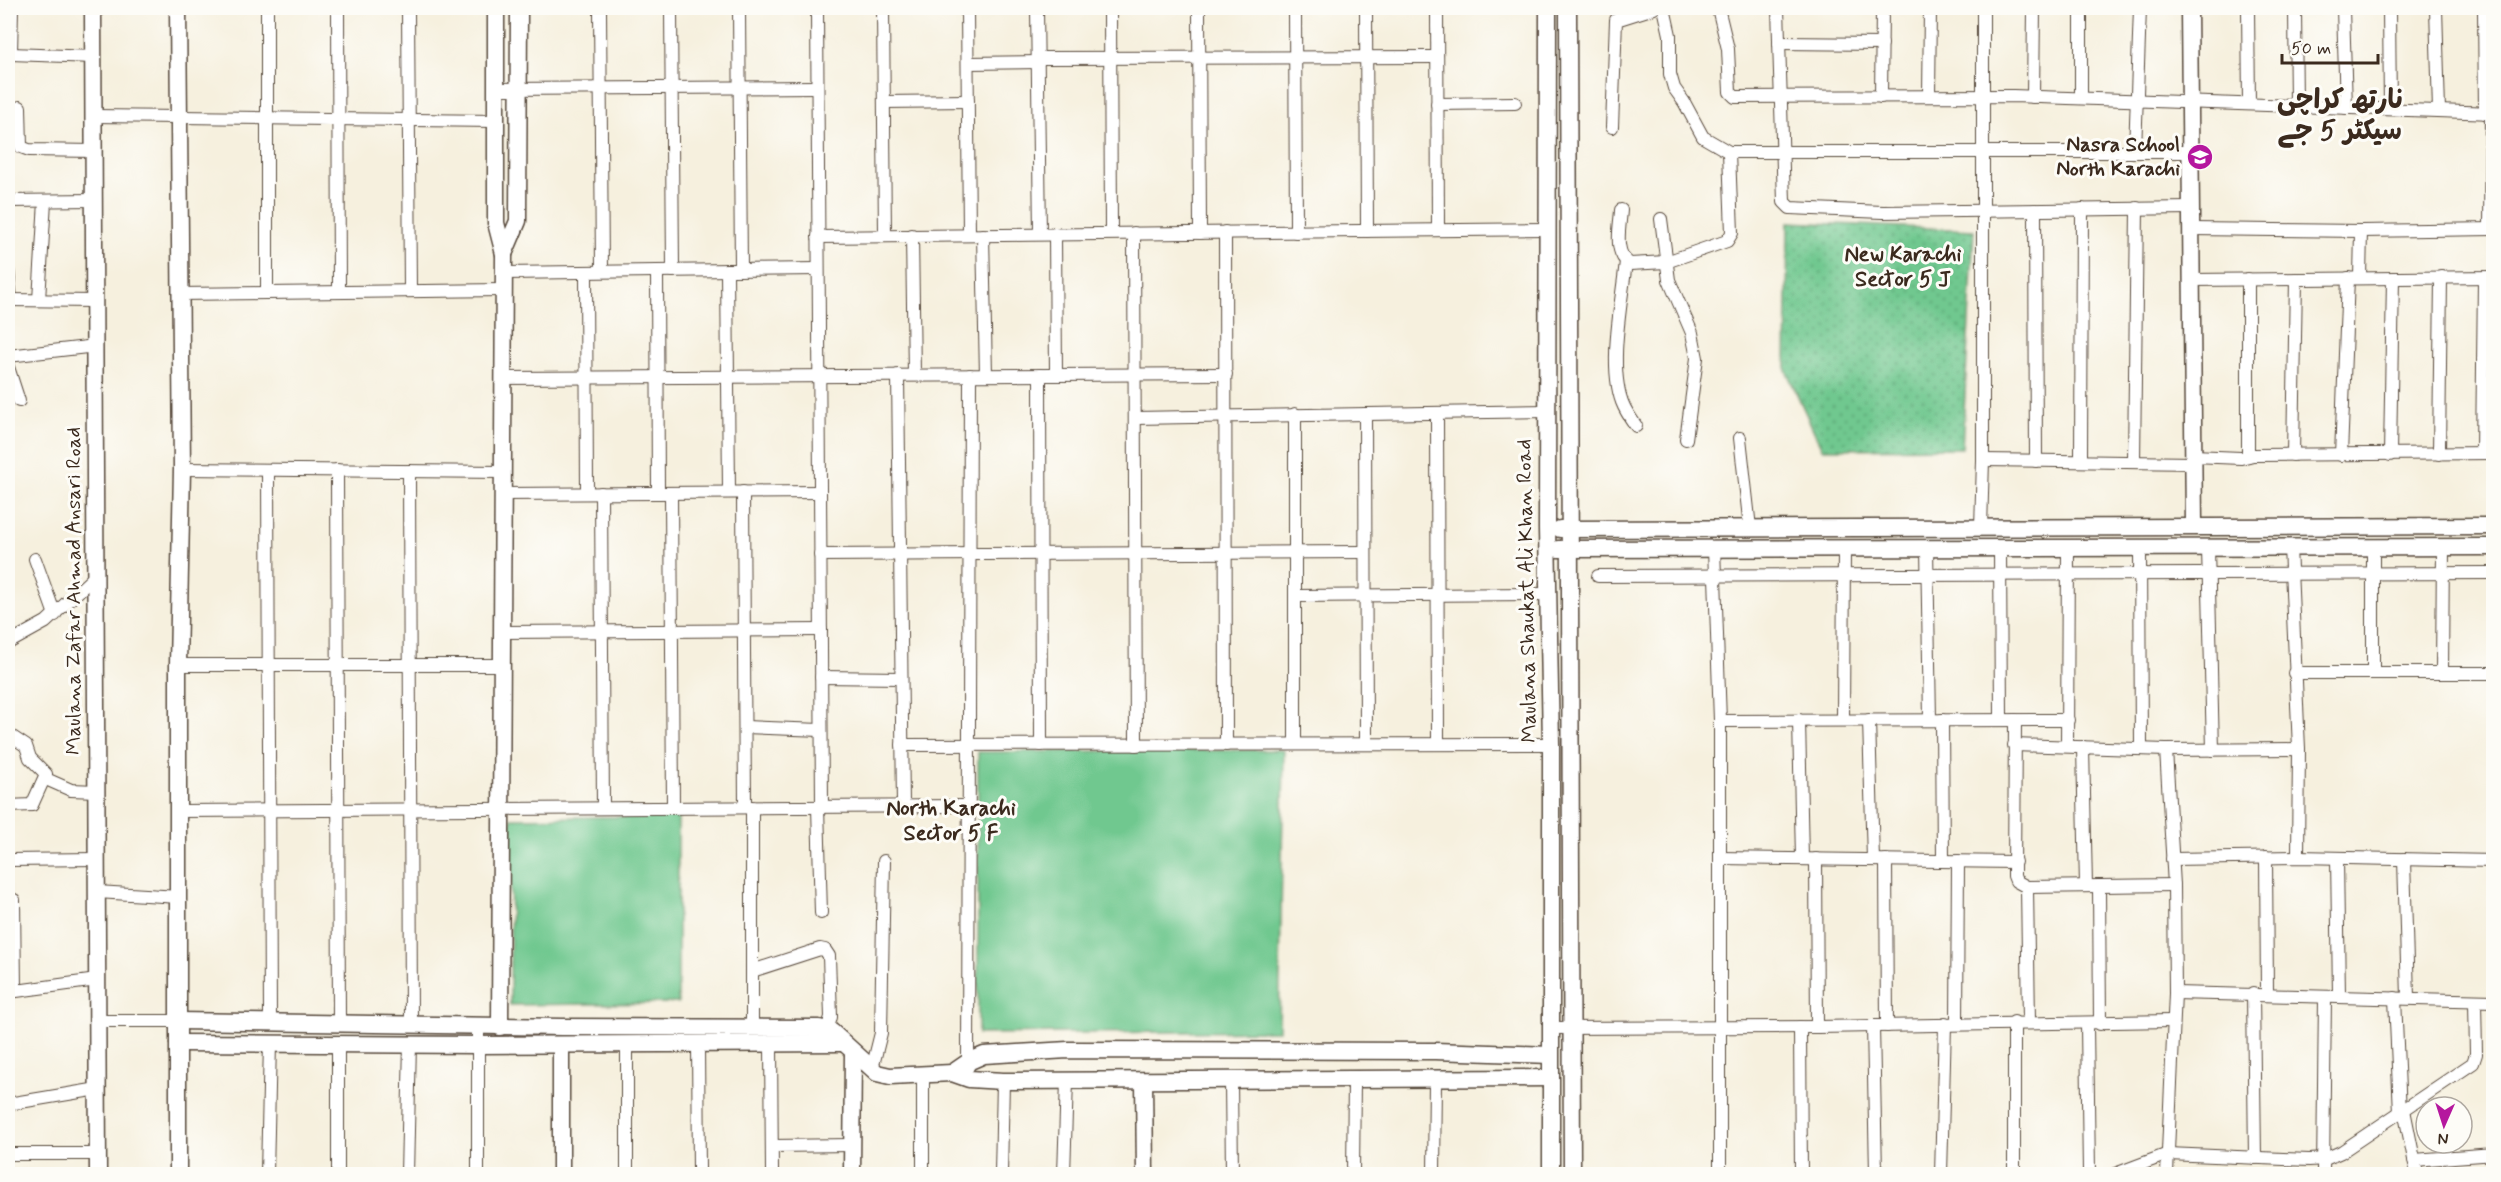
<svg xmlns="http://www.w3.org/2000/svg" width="2501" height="1182" font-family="Mynerve,'Playpen Sans Arabic',sans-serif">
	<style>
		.green { fill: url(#green-dots); stroke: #557956; stroke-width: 1.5 }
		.pitch { fill: #6fc88f; stroke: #557956; stroke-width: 1.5 }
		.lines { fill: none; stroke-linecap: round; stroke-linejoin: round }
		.street-casing { stroke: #57483b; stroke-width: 14 }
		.secondary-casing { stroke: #57483b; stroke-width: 19 }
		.street { stroke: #fff; stroke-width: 12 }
		.secondary { stroke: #fff; stroke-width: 16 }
		.labels { text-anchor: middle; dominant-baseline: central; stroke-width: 6; stroke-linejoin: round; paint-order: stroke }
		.poi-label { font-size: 21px; font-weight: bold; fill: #3b2a1e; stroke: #fdfcf7; text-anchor: end }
		.street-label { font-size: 21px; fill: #3b2a1e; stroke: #fdfcf7 }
		.neighbourhood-label { font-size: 22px; font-weight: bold; fill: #3b2a1e; stroke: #fdfcf7 }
		.district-label { font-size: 27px; font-weight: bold; fill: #3b2a1e; stroke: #fdfcf7 }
	</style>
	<defs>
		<pattern id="green-dots" width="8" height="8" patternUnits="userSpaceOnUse" patternTransform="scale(1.5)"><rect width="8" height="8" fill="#6fc88f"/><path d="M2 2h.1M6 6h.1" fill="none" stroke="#5ca374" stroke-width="1.8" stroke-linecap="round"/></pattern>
	</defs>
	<rect width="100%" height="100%" fill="#fdfcf7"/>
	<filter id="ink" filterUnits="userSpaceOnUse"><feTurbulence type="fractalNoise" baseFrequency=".0167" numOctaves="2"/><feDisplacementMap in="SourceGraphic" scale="12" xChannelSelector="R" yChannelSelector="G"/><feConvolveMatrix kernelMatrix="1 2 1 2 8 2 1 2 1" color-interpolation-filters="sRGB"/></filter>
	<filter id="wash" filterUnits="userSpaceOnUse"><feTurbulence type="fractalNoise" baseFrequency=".008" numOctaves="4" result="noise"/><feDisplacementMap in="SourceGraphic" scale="24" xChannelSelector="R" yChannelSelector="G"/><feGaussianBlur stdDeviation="1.35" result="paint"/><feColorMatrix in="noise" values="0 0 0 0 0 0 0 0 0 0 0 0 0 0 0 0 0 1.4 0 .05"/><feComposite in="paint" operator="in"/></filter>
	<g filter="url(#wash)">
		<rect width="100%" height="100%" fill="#f6f0de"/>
		<polygon class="green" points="1788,222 1974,230 1962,448 1822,449 1786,370"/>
		<g class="pitch">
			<polygon points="1284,750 1279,1031 978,1034 978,752"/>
			<polygon points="678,816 678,1003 510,1005 511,818"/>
		</g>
	</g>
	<g filter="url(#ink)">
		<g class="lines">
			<g class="street-casing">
				<g id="street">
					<polyline points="12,8 11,54 94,57"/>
					<polyline points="267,8 267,293"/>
					<polyline points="338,8 339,292"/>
					<polyline points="408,8 410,291"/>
					<polyline points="600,8 602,271"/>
					<polyline points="671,8 673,271"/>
					<polyline points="739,8 741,270"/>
					<polyline points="817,8 822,807"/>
					<polyline points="883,8 885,236"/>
					<polyline points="967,8 969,235"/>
					<polyline points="1037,8 1040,234"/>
					<polyline points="1110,8 1111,233"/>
					<polyline points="1199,8 1200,233"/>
					<polyline points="1295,8 1296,232"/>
					<polyline points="1366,8 1367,231"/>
					<polyline points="1437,8 1438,230"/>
					<polyline points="1664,8 1670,35 1670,74 1674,88 1684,102 1703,137 1729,152 2190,152"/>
					<polyline points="1718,8 1728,49 1730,92 1735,97 2013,96 2494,113"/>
					<polyline points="1778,8 1784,202 1790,208 1883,212 2191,208"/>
					<polyline points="2248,8 2249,104"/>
					<polyline points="2295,8 2296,106"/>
					<polyline points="2343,8 2346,108"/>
					<polyline points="2389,8 2390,109"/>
					<polyline points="2436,8 2439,111"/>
					<polyline points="2484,8 2485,113"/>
					<polyline points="1779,43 1882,44"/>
					<polyline points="1038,58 1437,57"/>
					<polyline points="968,63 1038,62"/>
					<polyline points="497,89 817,87"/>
					<polyline points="1929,96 1930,8"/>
					<polyline points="1881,97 1882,8"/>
					<polyline points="2033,97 2034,8"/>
					<polyline points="2081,98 2081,8"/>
					<polyline points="884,102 968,101"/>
					<polyline points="1437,104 1515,103"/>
					<polyline points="20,107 21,147 29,150 95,151"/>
					<polyline points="94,116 496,121"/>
					<polyline points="1612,127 1616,20 1654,8"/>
					<polyline points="8,131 20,132"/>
					<polyline points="2135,151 2140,8"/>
					<polyline points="8,201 94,200"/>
					<path d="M 1621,210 C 1620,227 1613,254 1630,264 L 1666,262 L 1727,241 L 1732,233 L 1729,152"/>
					<polyline points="2035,210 2036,461"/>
					<polyline points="1661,219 1669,280 1692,333 1697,358 1686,439"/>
					<polyline points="2192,229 2361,231 2494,229"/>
					<polyline points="2490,229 2491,113"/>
					<polyline points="1225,232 1226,745"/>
					<polyline points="1134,233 1136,745"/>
					<polyline points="1055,234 1056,375"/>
					<polyline points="912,235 914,375"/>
					<polyline points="983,235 986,375"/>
					<polyline points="818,237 1548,229"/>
					<path d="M 1626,261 C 1622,302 1608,364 1622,402 C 1625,410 1631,419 1636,426"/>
					<polyline points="8,269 11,300"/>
					<polyline points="727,270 729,492"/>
					<polyline points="657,271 658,493"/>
					<polyline points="586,272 587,493"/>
					<polyline points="504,273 818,269"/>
					<polyline points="2360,278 2361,231"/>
					<polyline points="2191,280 2494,277"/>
					<polyline points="179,294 502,290"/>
					<polyline points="8,300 95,301"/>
					<polyline points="39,300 45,201"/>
					<polyline points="8,356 96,346"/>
					<polyline points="8,367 19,401"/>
					<polyline points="898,375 903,806"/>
					<polyline points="1040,375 1041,745"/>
					<polyline points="502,378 1226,374"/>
					<polyline points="1437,413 1438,744"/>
					<polyline points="1295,414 1295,744"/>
					<polyline points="1365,414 1366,744"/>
					<polyline points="1135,418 1548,411"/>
					<polyline points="1740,438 1750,528"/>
					<polyline points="2482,453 2484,278"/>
					<polyline points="2439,454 2441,277"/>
					<polyline points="2293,455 2296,279"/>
					<polyline points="2341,455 2348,278"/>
					<polyline points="2390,455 2393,278"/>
					<polyline points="2193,456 2241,458 2253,455 2494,453"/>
					<polyline points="2248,456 2248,279"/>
					<polyline points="1983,460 2193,463"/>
					<polyline points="2081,461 2082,209"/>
					<polyline points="2134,462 2137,208"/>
					<polyline points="182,469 502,472"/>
					<polyline points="268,470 270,1023"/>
					<polyline points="337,470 339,1024"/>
					<polyline points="409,471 411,1025"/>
					<polyline points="743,492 745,807"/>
					<polyline points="601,493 603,808"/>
					<polyline points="671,493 673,808"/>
					<polyline points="502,494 820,492"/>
					<polyline points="1981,528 1983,460 1983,8"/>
					<polyline points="2290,547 2299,749 2298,857"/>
					<polyline points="2373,547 2373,673"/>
					<polyline points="1714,548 1720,721 1720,1174"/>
					<polyline points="1927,548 1930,720"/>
					<polyline points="2000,548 2001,720"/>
					<polyline points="2140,548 2141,749"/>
					<polyline points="2208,548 2213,750"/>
					<polyline points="820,555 1365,552"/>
					<polyline points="35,559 55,615"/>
					<polyline points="1598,576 2494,573"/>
					<polyline points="1295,596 1548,594"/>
					<polyline points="502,632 821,630"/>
					<polyline points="8,643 46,622 97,574"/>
					<polyline points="178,665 502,665"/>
					<polyline points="2294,673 2494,673"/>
					<polyline points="2442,673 2443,547"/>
					<polyline points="821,677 901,678"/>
					<polyline points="1799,720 1802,859"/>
					<polyline points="1843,720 1844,548"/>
					<polyline points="1869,720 1873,860"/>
					<polyline points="1942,720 1943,861"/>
					<polyline points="2015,720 2014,876 2016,881 2027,887 2174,885"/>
					<polyline points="1720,721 2068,720"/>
					<polyline points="745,727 821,730"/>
					<polyline points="8,734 26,746 30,758 46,774 32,805 8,806"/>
					<polyline points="902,745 1551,744"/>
					<polyline points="2014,745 2166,750 2299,749"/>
					<polyline points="2067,746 2068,548"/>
					<polyline points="2083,747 2086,886"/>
					<polyline points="2166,750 2174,885 2175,993 2167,1174"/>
					<polyline points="46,779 71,790 97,791"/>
					<polyline points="752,807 752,1026"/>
					<polyline points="818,807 821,913"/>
					<polyline points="179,811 969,806"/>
					<polyline points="2266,857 2267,993"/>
					<polyline points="1720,858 2015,862"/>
					<polyline points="2337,858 2339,996"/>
					<polyline points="1816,859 1817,1027"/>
					<polyline points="2172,859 2298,857 2494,861"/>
					<polyline points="2404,859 2408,998"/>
					<polyline points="8,860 97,859"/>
					<polyline points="1886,860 1887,1026"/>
					<polyline points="2099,886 2100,1024"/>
					<polyline points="2027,887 2029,1022"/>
					<polyline points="97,892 179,897"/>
					<polyline points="8,897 14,900 15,991"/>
					<polyline points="752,971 820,949 825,950 829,956 831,1017 827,1031"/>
					<polyline points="9,992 97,980"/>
					<polyline points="2175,993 2494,1001"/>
					<polyline points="2253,993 2255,1158"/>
					<polyline points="2395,998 2400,1113"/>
					<polyline points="97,1021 178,1021"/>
					<polyline points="2014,1022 2014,1174"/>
					<polyline points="1957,1024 1958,861"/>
					<polyline points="2087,1024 2089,1174"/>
					<polyline points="478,1026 478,1174"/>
					<polyline points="1873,1026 1876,1174"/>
					<polyline points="1800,1027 1801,1174"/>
					<polyline points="1549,1028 1817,1027 2172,1021"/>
					<polyline points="698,1043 699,1174"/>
					<polyline points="771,1044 772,1174"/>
					<polyline points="627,1045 627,1174"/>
					<polyline points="968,1067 970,375"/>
					<polyline points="872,1069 881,1033 884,861"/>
					<polyline points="923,1074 923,1174"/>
					<polyline points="1231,1080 1232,1174"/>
					<polyline points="8,1104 98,1089"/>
					<polyline points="2404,1110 2417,1174"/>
					<polyline points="772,1146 853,1145"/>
					<polyline points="8,1154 98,1154"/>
					<polyline points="2414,1160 2494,1154"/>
					<polyline points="267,1174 270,1043"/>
					<polyline points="338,1174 338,1042"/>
					<polyline points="407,1174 410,1043"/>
					<polyline points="1001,1174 1003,1081"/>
					<polyline points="1064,1174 1067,1080"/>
					<polyline points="1353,1174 1354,1079"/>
					<polyline points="1434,1174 1435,1080"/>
					<polyline points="1941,1174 1945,1024"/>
					<polyline points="2115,1174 2168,1154 2309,1160 2325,1159 2341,1152 2473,1063 2476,1054 2475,1001"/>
					<polyline points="2323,1174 2325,997"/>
				</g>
			</g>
			<g class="secondary-casing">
				<g id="secondary">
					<polyline points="93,8 98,1174"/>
					<polyline points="496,8 496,223 504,254 500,1027"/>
					<polyline points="1548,8 1547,529 1551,744 1551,1174"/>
					<polyline points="1568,8 1572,1174"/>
					<polyline points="2189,8 2194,525"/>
					<polyline points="504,254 518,221 519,8"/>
					<polyline points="1560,529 2494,526"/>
					<polyline points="1558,549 2494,547"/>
					<polyline points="178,1021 562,1027 819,1028 832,1032 877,1073 890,1076 952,1073 969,1079 1003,1081 1550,1078"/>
					<polyline points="178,1043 478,1045 841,1043"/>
					<polyline points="952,1073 968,1062 984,1055 1068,1050 1435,1051 1550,1055"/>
					<polyline points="1144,1081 1145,1174"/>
					<polyline points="178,1174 178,665 182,469 178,8"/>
					<polyline points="561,1174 561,1045"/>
					<polyline points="852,1174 853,1052"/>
				</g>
			</g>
			<use href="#street" class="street"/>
			<use href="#secondary" class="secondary"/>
		</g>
	</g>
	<defs>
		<g id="school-disc" transform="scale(1.35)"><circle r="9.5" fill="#b5179e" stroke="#fdfcf7"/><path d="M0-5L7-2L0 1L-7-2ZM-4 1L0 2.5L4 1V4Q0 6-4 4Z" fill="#fff"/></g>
	</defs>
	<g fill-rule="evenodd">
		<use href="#school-disc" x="2200" y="157"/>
	</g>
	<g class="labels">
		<g class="poi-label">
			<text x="2180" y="145">Nasra School<tspan x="2180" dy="24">North Karachi</tspan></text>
		</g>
		<g class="street-label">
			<text transform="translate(74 591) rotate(-90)">Maulana Zafar Ahmad Ansari Road</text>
			<text transform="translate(1527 591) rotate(-91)">Maulana Shaukat Ali Khan Road</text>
		</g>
		<g class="neighbourhood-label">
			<text x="1903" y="255">New Karachi<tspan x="1903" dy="25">Sector 5 J</tspan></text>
			<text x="951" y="809">North Karachi<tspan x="951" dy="25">Sector 5 F</tspan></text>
		</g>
		<g class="district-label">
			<text x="2340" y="100">نارتھ کراچی<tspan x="2340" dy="31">سیکٹر 5 جے</tspan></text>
		</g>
	</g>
	<rect width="2501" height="1182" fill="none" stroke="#fdfcf7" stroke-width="30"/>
	<g transform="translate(2444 1125) rotate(183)"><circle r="28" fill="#fdfcf7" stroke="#afa8a0" stroke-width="1.5"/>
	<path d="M0-4.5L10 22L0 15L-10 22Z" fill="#b5179e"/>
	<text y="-9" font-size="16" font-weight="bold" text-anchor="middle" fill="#3b2a1e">N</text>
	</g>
	<path d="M2282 54v9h96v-9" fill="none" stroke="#3b2a1e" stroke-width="3"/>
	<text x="2291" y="54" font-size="18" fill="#3b2a1e" stroke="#fdfcf7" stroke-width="4.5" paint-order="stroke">50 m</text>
</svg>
